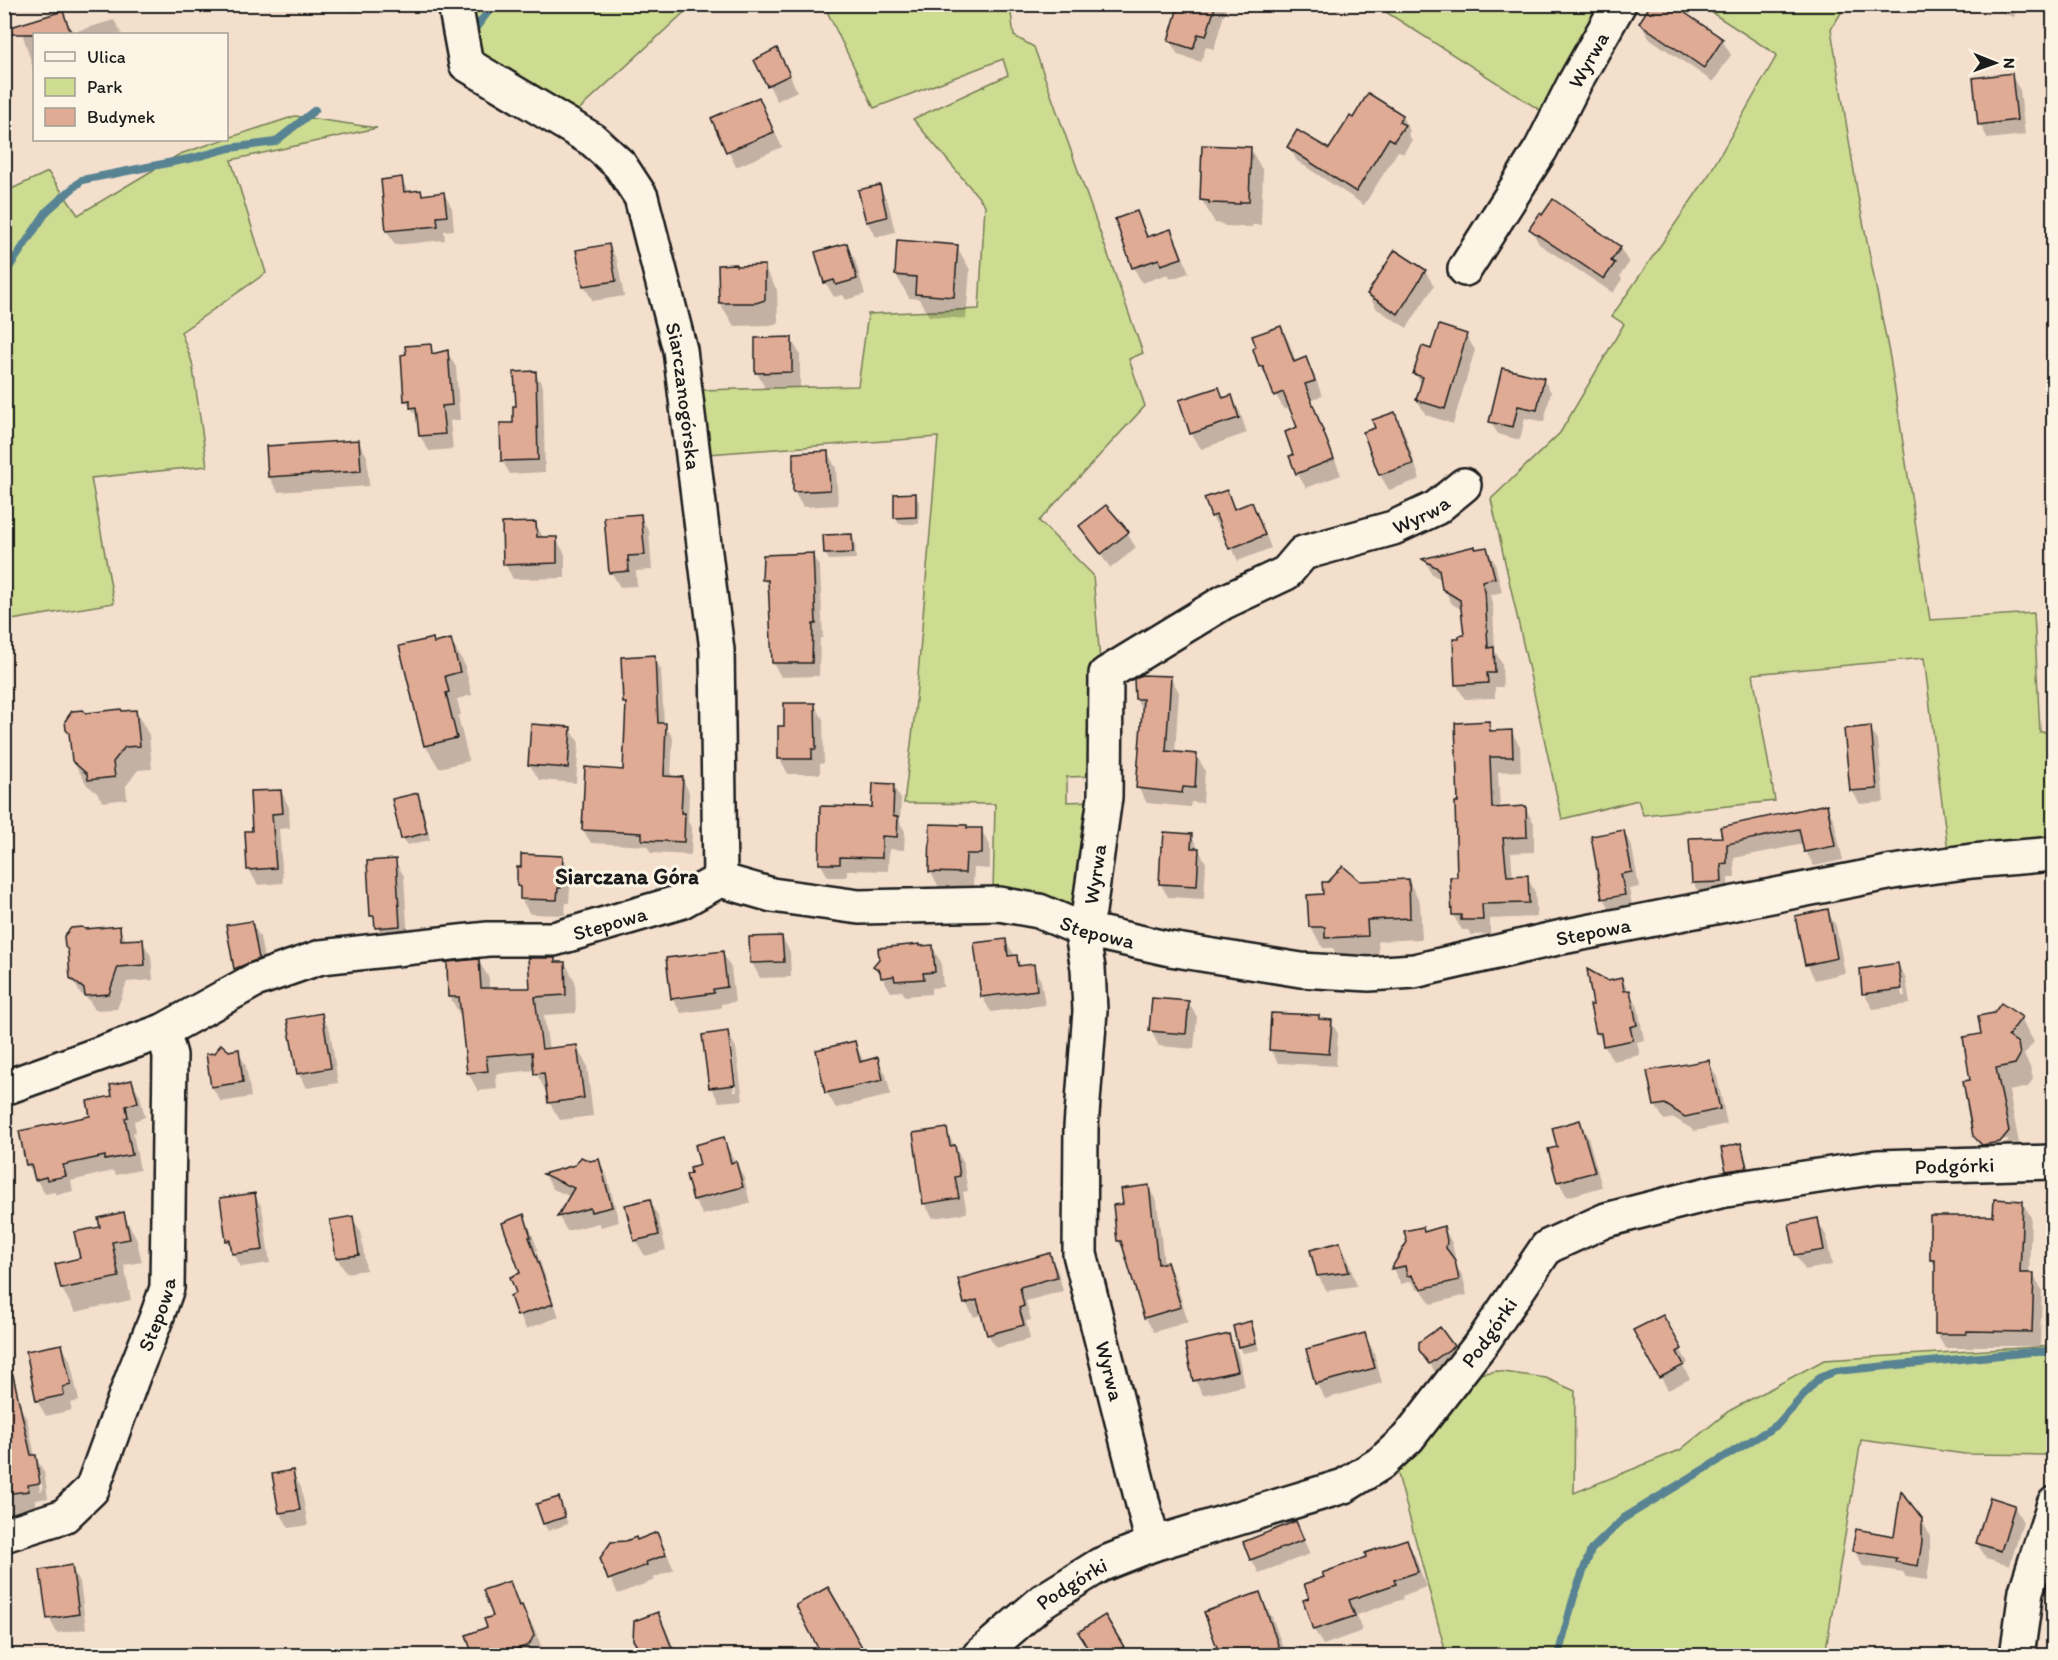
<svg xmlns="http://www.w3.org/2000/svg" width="2058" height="1660" font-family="Itim,sans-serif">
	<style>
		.green { fill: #cddc90; stroke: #747c56; stroke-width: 1.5 }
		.shadow { fill: #0003; fill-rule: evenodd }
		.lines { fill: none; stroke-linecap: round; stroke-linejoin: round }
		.stream { stroke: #598393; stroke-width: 8 }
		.building { fill: #e0ab95; stroke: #1c1c1c; stroke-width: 1.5 }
		.minor-casing { stroke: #1c1c1c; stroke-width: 38 }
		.minor { stroke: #fcf5e5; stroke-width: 33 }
		.labels { text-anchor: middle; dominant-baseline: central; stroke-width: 6; stroke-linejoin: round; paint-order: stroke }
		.street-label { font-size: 21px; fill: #1c1c1c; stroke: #fcf5e5 }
		.neighbourhood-label { font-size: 22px; font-weight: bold; fill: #1c1c1c; stroke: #fcf5e5 }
	</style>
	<rect width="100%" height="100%" fill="#f4dfcd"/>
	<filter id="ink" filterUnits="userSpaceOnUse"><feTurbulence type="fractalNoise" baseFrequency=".0167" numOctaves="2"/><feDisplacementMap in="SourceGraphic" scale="12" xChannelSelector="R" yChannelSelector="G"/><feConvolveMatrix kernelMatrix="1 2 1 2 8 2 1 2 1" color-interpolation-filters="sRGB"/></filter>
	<g filter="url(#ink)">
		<g class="green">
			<polygon points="464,5 692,5 572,116 496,73 479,51"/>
			<polygon points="824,5 1010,5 1014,36 1034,47 1143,353 1129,359 1145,406 1039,521 1093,575 1100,661 1097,776 1067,777 1067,802 1092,801 1079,916 993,893 995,804 904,803 915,711 938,437 708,454 699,390 858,386 868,314 979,309 985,205 913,119 1008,75 1003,59 874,108"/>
			<polygon points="1375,5 1611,5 1546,114"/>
			<polygon points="1700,5 1846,5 1831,29 1858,196 1890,358 1930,620 2034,613 2040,732 2053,732 2053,841 1948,851 1924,658 1753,674 1775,801 1643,815 1638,800 1562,819 1491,499 1560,433 1624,324 1612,316 1708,176 1777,55"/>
			<polygon points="295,116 377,128 231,160 266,273 181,332 192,362 207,466 91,478 114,603 5,621 5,192 48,172 78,215 180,154"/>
			<polygon points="2053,1346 2053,1455 1965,1454 1861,1440 1825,1655 1439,1655 1444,1646 1396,1467 1473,1375 1497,1371 1546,1378 1575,1391 1574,1493 1680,1450 1729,1411 1824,1360"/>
		</g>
		<g class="shadow">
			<polygon points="313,4 339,4 316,10"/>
			<polygon points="349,4 373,4 374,7 353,13"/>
			<polygon points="1180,4 1227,4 1214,49 1206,47 1201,62 1178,55 1170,41"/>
			<polygon points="1976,4 2018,4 2014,17"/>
			<polygon points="63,13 73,32 114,20 122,34 34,34 34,71 20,26"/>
			<polygon points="1640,23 1722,40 1731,55 1713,82 1649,38"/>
			<polygon points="756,60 785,65 797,91 777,101"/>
			<polygon points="2011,75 2020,90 2025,135 1988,139 1980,124"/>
			<polygon points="759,99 782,147 736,167 713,119"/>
			<polygon points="1402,117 1410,131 1408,134 1412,140 1403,154 1398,151 1364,205 1297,161 1289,147 1330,151 1353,120"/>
			<polygon points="1250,148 1263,171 1261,225 1252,225 1252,227 1224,226 1223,224 1215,223 1202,200"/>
			<polygon points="401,179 409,193 421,192 423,196 444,194 452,208 454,230 444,231 445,240 395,245 387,231 382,181"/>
			<polygon points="879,186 888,202 895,232 876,237 867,222 860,191"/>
			<polygon points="1137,213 1149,238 1170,231 1179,246 1189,273 1171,279 1168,274 1142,283 1134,268 1117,220"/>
			<polygon points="1543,217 1620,248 1629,263 1620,276 1622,279 1613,293 1539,244 1531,229"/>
			<polygon points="846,244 855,260 865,294 846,300 843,295 834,297 825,282"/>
			<polygon points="609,245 617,260 624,296 593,301 584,286"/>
			<polygon points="957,247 970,270 966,319 929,316 919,299 909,298 896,275"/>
			<polygon points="720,266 764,267 777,290 778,323 770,325 734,326 720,303"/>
			<polygon points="1425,271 1434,286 1407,328 1377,309 1368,294"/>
			<polygon points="1280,327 1289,342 1296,362 1305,359 1314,374 1322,396 1312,400 1341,475 1306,488 1297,473 1295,455 1299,428 1290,408 1284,410 1261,367"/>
			<polygon points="1466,335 1475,350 1453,424 1426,415 1417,400 1422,385 1415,373 1432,351"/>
			<polygon points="791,339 800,354 800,387 765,388 757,373"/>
			<polygon points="430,346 435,355 447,352 456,367 460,420 450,421 453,449 429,451 420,436 419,420 406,400"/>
			<polygon points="535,373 543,386 545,472 510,474 502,460 515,424 517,408"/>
			<polygon points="1543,379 1551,392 1544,422 1525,418 1520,440 1498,434 1490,421"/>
			<polygon points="1218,388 1224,399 1231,397 1240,412 1247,433 1201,449 1192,434 1181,401"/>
			<polygon points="1394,414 1403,429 1420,479 1389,490 1380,475 1365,433 1377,429"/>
			<polygon points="358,441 367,456 369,486 278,492 269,477 267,448"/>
			<polygon points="828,453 836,468 838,505 803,507 794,492"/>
			<polygon points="1226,492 1235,510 1251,504 1259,517 1271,548 1238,561 1223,528 1220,530 1212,517 1206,499"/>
			<polygon points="915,495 919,502 919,524 899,524 895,517"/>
			<polygon points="640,516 649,531 652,570 636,571 637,586 620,587 611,572"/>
			<polygon points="536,524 544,539 556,539 565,554 565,578 513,579 505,564"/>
			<polygon points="1081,527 1127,533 1136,548 1111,568 1090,542"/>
			<polygon points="851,535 855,542 856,559 829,560 825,553"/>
			<polygon points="1486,548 1495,563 1502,592 1490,595 1493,607 1495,651 1502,664 1503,687 1495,687 1495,698 1465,699 1456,684 1465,637 1462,610 1452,604 1444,589 1442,580 1432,574 1425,560"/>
			<polygon points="812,554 820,568 823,638 820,638 819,676 781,677 773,663 770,590 764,580"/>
			<polygon points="450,640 464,663 472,695 457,699 461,715 458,716 469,761 439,768 425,745 435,644"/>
			<polygon points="654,657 661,670 664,724 673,738 671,778 682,778 689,792 688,822 692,828 691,855 651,853 647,846 591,843 583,830 625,771 627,707 625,703"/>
			<polygon points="1170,677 1179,692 1175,753 1196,755 1205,770 1203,803 1191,802 1190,807 1147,803 1138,787 1143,711 1136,699"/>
			<polygon points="814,704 823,719 824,763 820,764 820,774 788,774 780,759 786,728"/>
			<polygon points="136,711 149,735 152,769 138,770 126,786 127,799 103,802 97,793 87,785 73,761 73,713"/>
			<polygon points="1488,723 1493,732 1511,731 1520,746 1521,771 1498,772 1500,809 1525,808 1534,823 1534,852 1511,853 1513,877 1527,877 1535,892 1537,917 1490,919 1490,934 1471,935 1468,930 1462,930 1453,915 1459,878 1460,803"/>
			<polygon points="570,728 579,743 576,783 539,780 530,765"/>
			<polygon points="1870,728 1878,741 1884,802 1860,804 1852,791 1846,730"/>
			<polygon points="893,786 901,799 900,823 905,831 904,850 889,849 888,871 847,870 847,877 828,877 821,864"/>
			<polygon points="281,791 289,807 290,828 279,829 283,883 258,885 249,870 254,832"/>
			<polygon points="417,794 421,801 430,840 407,845 403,838"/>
			<polygon points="1826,805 1834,820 1843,860 1814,866 1806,852 1804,844 1734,858 1735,878 1728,878 1729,896 1701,897 1693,882 1724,838"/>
			<polygon points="968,829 981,830 990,845 990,869 974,868 973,887 939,887 930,871"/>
			<polygon points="1624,832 1632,847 1639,887 1629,889 1633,910 1612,913 1604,898"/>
			<polygon points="1191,835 1206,863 1204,899 1168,897 1160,883 1165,848"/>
			<polygon points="562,857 571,872 569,903 566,903 565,915 530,914 521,899 522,891 518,886"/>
			<polygon points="395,861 404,876 408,940 385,942 372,916"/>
			<polygon points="1408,880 1420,902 1422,939 1378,941 1379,957 1339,958 1333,948 1323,948 1310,927 1325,896 1360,882"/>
			<polygon points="1827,911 1836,926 1845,973 1815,980 1807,964"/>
			<polygon points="251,922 260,937 267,974 244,983 236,968"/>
			<polygon points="119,928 127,942 142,941 151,956 153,980 127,982 117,1009 95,1010 89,1000 80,993 71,977 84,931"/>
			<polygon points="782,937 790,952 791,977 760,978 752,963"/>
			<polygon points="1005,940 1022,967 1033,965 1041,981 1045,1005 991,1012 982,997 976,944"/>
			<polygon points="932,947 941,962 943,987 931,988 931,994 905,996 902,991 891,992 875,966 920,948"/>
			<polygon points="722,953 731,968 735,1002 721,1004 721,1008 681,1013 672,998"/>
			<path d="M 554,959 L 556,964 L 565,963 L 575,981 L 576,1013 L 544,1015 L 549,1050 L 576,1047 L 587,1065 L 593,1116 L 560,1120 L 549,1102 L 548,1092 L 546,1092 L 535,1070 L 496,1074 L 497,1089 L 478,1091 L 468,1073 L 462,1015 L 460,1015 L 450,997 L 478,960 L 489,978 L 489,989 L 531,989 ZM 534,1005 L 537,1005 L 544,1057 L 541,1057 Z"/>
			<path d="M 1898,964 L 1906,979 L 1910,1004 L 1873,1009 L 1864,994 L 1861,970 ZM 1899,979 L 1902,979 L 1905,996 L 1902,996 Z"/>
			<polygon points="1622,980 1638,1007 1644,1040 1637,1042 1640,1055 1613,1061 1597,1033 1595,1006 1608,983"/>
			<polygon points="1153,1000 1188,1002 1197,1017 1194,1049 1159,1046 1151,1031"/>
			<polygon points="321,1015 330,1030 338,1083 307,1088 298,1073"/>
			<polygon points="1318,1017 1320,1020 1331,1021 1338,1034 1336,1066 1278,1063 1270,1049"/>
			<path d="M 2021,1019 L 2034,1042 L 2024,1055 L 2030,1067 L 2033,1079 L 2028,1087 L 2009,1091 L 2021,1154 L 1988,1159 L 1974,1135 L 1972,1081 L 1983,1035 ZM 2008,1139 L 2008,1142 L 1983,1147 L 1983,1144 Z"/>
			<path d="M 728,1033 L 736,1048 L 743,1100 L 719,1102 L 711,1087 ZM 729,1047 L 732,1047 L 737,1092 L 734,1092 Z"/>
			<polygon points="855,1043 864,1062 877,1059 886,1074 891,1095 836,1108 827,1093"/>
			<polygon points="238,1051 246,1066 251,1097 221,1102 212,1087 229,1052"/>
			<polygon points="1708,1062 1717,1077 1727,1124 1695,1131 1674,1118 1664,1120 1655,1105"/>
			<polygon points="132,1081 140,1096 145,1117 134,1121 136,1132 133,1133 140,1170 116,1175 113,1171 71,1181 73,1191 57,1195 55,1192 45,1194 27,1164 92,1118"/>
			<polygon points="1579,1122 1588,1137 1602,1187 1567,1197 1559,1182 1549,1150 1558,1148"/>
			<polygon points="946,1130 963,1162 968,1191 963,1192 967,1213 933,1218 924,1203"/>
			<polygon points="723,1139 744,1178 750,1203 703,1215 694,1200 688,1176 702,1166"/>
			<polygon points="1740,1144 1744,1151 1750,1175 1732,1178 1728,1171"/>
			<polygon points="598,1161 607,1176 619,1222 601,1227 599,1223 567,1231 559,1217 571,1197 553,1189 545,1175"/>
			<polygon points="1148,1187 1157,1202 1164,1264 1167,1263 1175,1278 1188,1322 1154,1332 1145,1317 1127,1255 1118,1241 1125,1205"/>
			<polygon points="255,1195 262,1208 270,1263 241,1267 227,1240"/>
			<polygon points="649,1201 658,1216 666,1250 645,1256 636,1241 627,1206"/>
			<polygon points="2022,1202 2031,1217 2029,1275 2033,1275 2042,1290 2040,1346 1974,1346 1974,1348 1945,1348 1936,1333 1937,1269 1931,1259 1994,1218"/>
			<polygon points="123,1214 136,1237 142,1262 124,1265 131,1300 75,1312 62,1289 102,1228"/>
			<polygon points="523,1216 530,1229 538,1250 536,1250 559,1317 526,1329 512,1297 518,1294 522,1274"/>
			<polygon points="352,1218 361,1233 366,1270 346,1273 337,1258"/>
			<polygon points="1817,1220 1826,1235 1832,1265 1805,1270 1796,1255 1790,1225"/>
			<polygon points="1422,1228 1425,1233 1444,1228 1452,1243 1455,1257 1454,1262 1463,1277 1467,1295 1431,1304 1421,1289 1417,1290 1412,1281 1401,1284 1393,1269 1408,1242"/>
			<polygon points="1340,1244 1348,1259 1357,1287 1327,1291 1318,1276"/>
			<polygon points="1049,1255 1057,1269 1063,1291 1026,1301 1031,1320 1026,1321 1030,1339 996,1348 988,1334 983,1314 974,1317 966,1303"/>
			<polygon points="1662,1317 1688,1363 1683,1366 1690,1379 1668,1390 1635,1331"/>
			<polygon points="1250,1323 1254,1330 1259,1350 1243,1353 1239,1346"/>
			<polygon points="1440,1329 1462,1362 1439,1378 1421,1350"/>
			<polygon points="1365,1335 1373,1350 1382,1383 1325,1399 1316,1383"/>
			<polygon points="1228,1336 1237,1351 1245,1386 1203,1395 1195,1380"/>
			<polygon points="61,1345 70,1360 79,1401 70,1403 72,1410 46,1416 37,1401 28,1353"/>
			<path d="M 18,1404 L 27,1419 L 35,1456 L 44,1472 L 48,1498 L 36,1500 L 36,1506 L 28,1507 L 29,1521 L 4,1518 L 4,1407 ZM 36,1464 L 39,1468 L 43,1490 L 40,1491 Z"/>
			<polygon points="292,1472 301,1487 308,1525 289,1528 280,1513 274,1475"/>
			<polygon points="558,1499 568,1524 548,1531 544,1524"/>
			<polygon points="2014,1506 2023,1522 2010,1565 1986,1558 1977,1543"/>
			<polygon points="1921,1519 1930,1535 1930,1559 1927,1580 1906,1577 1903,1572 1863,1566 1854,1550 1895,1538"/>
			<polygon points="1296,1523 1310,1554 1259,1573 1251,1559"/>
			<polygon points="657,1534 665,1549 674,1570 653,1578 655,1580 618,1594 601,1558"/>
			<polygon points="1406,1541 1415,1556 1426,1587 1402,1596 1403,1599 1357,1615 1362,1631 1323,1645 1314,1630 1305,1601 1311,1599 1326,1578"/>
			<polygon points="71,1567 80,1582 86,1629 57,1633 49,1618"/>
			<polygon points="509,1583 535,1630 545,1656 475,1656"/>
			<polygon points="1259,1594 1272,1617 1286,1656 1221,1656"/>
			<polygon points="657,1614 666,1629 677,1656 642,1656 637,1646"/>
			<polygon points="1105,1617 1127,1656 1094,1656"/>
		</g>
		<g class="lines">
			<g class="stream">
				<polyline points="471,34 494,4"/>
				<polyline points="4,275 47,211 82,180 193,158 230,148 275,142 315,110"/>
				<polyline points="1558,1656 1574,1596 1591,1550 1624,1518 1777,1425 1820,1377 1836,1371 2032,1352 2054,1352"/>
			</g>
		</g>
		<g class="building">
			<polygon points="1179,4 1216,4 1206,36 1198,34 1193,49 1168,41"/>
			<polygon points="1651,4 1672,4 1723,39 1704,68 1639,23"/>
			<polygon points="63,11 71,34 4,34 4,29"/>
			<polygon points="777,48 790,75 767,86 754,60"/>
			<polygon points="2012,73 2017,120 1978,125 1973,78"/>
			<polygon points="1368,93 1403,115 1399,122 1405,125 1394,141 1389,138 1356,192 1287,147 1297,130 1329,149 1350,116 1353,118"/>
			<polygon points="759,97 774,132 726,152 711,118"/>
			<polygon points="1202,145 1251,147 1249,202 1240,202 1240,204 1209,203 1209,201 1200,200"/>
			<polygon points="402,177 404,192 421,190 422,195 444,192 447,216 437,217 438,226 386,231 381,180"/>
			<polygon points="880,185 887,217 866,222 858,190"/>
			<polygon points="1553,199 1621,247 1611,261 1615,263 1604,279 1529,229 1540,213 1542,215"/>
			<polygon points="1137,211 1147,237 1171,229 1182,258 1161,265 1159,259 1132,268 1115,219"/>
			<polygon points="897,240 958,245 954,297 915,294 916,277 895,275"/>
			<polygon points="847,243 857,279 836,285 834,280 824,283 815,252"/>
			<polygon points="609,244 616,281 583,286 576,250"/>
			<polygon points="1395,250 1426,270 1398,314 1367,294"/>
			<polygon points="736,264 736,266 765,265 765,300 756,303 719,303 718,265"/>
			<polygon points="1439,325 1467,334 1445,409 1416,400 1423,377 1413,374 1422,346 1431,349"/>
			<polygon points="1281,326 1294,362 1306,357 1315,381 1305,384 1334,459 1296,474 1289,456 1293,455 1285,432 1297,427 1283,392 1274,396 1263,366 1259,367 1253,349 1256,347 1252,336"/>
			<polygon points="792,337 792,372 755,373 755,338"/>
			<polygon points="431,344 432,354 448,350 452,405 442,406 445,434 419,436 416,407 410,408 410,400 404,401 401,355 406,354 405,346"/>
			<polygon points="1502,368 1544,378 1537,410 1518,406 1513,427 1489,422"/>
			<polygon points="536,371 538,460 501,461 500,423 513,423 513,406 516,406 514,372"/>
			<polygon points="1219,387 1223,398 1232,395 1239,418 1190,434 1179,400"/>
			<polygon points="1395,412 1413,464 1379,475 1363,432 1375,428 1372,420"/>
			<polygon points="359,440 361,471 268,477 266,446"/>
			<polygon points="828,451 830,490 793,492 793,453"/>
			<polygon points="1227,490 1234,509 1252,502 1265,535 1229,549 1216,515 1211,517 1204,498"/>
			<polygon points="916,493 916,517 894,518 894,494"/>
			<polygon points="1106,505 1129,532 1101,554 1079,526"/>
			<polygon points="641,514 645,555 628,556 629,571 609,573 604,517"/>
			<polygon points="536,522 537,537 557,537 557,563 503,565 502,523"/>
			<polygon points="852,534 853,553 824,554 823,535"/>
			<polygon points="1475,546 1475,549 1487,547 1495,578 1482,581 1485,591 1488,648 1494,647 1495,673 1487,673 1488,683 1455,685 1453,639 1459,639 1459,636 1464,635 1460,600 1442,589 1439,569 1422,559"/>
			<polygon points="813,553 816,624 813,624 812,663 772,663 768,580 762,580 763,555"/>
			<polygon points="433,638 434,643 451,639 460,672 445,676 449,692 446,693 457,738 424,746 399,646"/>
			<polygon points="655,655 658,723 666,723 664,776 683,777 681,813 685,813 684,842 642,840 642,833 582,830 585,767 623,770 626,703 623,703 621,657"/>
			<polygon points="1141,675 1171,676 1166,751 1197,754 1195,788 1183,787 1182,793 1136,788 1143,699 1135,699 1134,679"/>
			<polygon points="784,703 815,703 816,749 812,749 812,759 778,759 778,726 784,726"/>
			<polygon points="121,709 122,711 136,710 140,746 125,747 113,762 115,777 88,780 87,774 72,761 69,733 66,730 65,721 72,711 83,710 86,713"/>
			<polygon points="1489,721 1490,731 1512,730 1513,757 1490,757 1492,808 1526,806 1527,837 1503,838 1507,876 1528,875 1529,903 1482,904 1483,920 1461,920 1461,915 1452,915 1450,877 1457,877 1455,802 1458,802 1455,723"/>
			<polygon points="531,724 571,727 568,768 528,765"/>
			<polygon points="1871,726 1877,789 1850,791 1844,729"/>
			<polygon points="873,783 894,784 893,816 898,817 897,837 882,836 882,858 840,857 840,864 819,864 820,806 872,807"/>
			<polygon points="281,790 283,813 272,814 276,868 247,870 245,831 252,831 250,791"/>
			<polygon points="418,793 427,833 401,839 392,799"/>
			<polygon points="1827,804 1835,846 1804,852 1799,829 1727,844 1727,863 1721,864 1722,882 1692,883 1689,838 1722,837 1720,827"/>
			<polygon points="930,824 967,825 967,828 982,828 982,854 966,854 965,873 929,872"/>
			<polygon points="1624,830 1632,872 1621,874 1625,895 1602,899 1591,836"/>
			<polygon points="1164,832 1192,834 1191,848 1199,848 1197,886 1159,884 1161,846 1163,846"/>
			<polygon points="521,854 563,856 561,888 558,888 557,900 520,899 520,887 517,886 517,867 521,867"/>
			<polygon points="396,859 400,926 375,928 374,916 370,916 367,861"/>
			<polygon points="1343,866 1360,881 1409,879 1410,918 1367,920 1368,936 1325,938 1325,927 1309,927 1307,895 1323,894 1322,882 1328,882"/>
			<polygon points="1828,909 1837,958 1805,965 1795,916"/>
			<polygon points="252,921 259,959 234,969 226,925"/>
			<polygon points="120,926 121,940 143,939 145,965 118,967 109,994 85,996 84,989 70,978 68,950 65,947 64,936 71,928 82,927 85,929"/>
			<polygon points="782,936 784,962 750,963 749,937"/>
			<polygon points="1006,939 1008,956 1017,955 1018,966 1034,964 1037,990 981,997 974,943"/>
			<polygon points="920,944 920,946 933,945 935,972 923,973 924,979 895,981 894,976 881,978 880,971 873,966 879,959 878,948"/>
			<polygon points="723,951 727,987 713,989 714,993 671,999 666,958"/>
			<polygon points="528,958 555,958 555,962 565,962 566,995 535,997 542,1049 577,1045 584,1098 548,1103 544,1073 534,1074 532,1052 486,1056 488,1071 467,1073 459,997 448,997 447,962 479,959 481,988 530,988"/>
			<polygon points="1898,963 1902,989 1862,994 1860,969"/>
			<polygon points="1587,969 1608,981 1622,978 1624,991 1630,990 1637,1025 1630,1027 1633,1040 1603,1046 1601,1033 1596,1033 1590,1005 1593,1005"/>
			<polygon points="1152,998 1189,1001 1186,1034 1149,1031"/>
			<polygon points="2001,1003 2022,1017 2008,1036 2018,1043 2020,1055 2015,1064 1996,1068 2009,1131 2000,1142 1982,1145 1973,1136 1963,1081 1970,1080 1963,1037 1981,1034 1978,1016 1994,1013"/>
			<polygon points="322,1013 331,1068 297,1074 287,1019"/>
			<polygon points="1271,1013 1319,1015 1319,1019 1332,1020 1329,1054 1269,1050"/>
			<polygon points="728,1031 735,1085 709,1088 702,1035"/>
			<polygon points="855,1041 860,1062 878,1057 883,1080 825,1093 816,1050"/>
			<polygon points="221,1044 229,1051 239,1049 243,1082 211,1087 206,1054 215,1053"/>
			<polygon points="1709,1060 1720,1109 1685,1117 1665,1104 1654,1106 1647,1071"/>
			<polygon points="132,1080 138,1102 126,1106 128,1117 125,1118 132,1155 105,1160 105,1156 63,1165 66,1176 47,1180 46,1177 35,1180 31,1164 26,1165 19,1131 90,1116 87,1101 112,1096 110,1085"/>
			<polygon points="1580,1120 1595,1172 1557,1182 1548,1149 1557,1147 1552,1128"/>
			<polygon points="947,1128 950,1146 955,1145 960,1176 955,1177 959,1198 923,1204 913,1133"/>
			<polygon points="724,1137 731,1163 736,1161 743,1187 693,1200 686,1175 691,1173 690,1168 700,1165 695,1145"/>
			<polygon points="1741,1143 1747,1168 1726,1171 1721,1148"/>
			<polygon points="581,1157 590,1161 599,1159 612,1207 591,1212 590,1208 557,1217 574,1188 543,1174 575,1165"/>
			<polygon points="1149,1185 1158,1264 1167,1262 1181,1307 1144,1318 1121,1241 1117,1241 1113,1205 1123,1204 1121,1189"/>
			<polygon points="255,1193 263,1250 232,1254 230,1240 226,1241 220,1198"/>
			<polygon points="650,1199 659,1235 634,1241 625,1205"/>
			<polygon points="1994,1199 2023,1201 2020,1273 2034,1273 2032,1332 1966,1331 1966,1334 1935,1334 1935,1260 1930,1260 1930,1216 1993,1216"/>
			<polygon points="124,1212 130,1239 112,1242 119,1277 61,1289 55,1264 80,1258 74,1232 100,1227 98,1218"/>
			<polygon points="524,1214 531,1237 529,1237 553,1304 517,1316 510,1296 516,1293 510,1277 520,1273 502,1223"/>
			<polygon points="353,1216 359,1255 336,1258 330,1220"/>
			<polygon points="1818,1218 1824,1250 1795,1255 1789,1224"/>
			<polygon points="1444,1226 1447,1241 1446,1248 1455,1260 1459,1280 1421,1289 1411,1275 1407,1276 1405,1266 1391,1269 1407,1242 1404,1231 1423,1227 1424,1232"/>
			<polygon points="1340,1242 1349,1272 1317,1276 1310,1250"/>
			<polygon points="1050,1253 1057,1277 1020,1287 1024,1306 1019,1308 1024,1325 987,1335 977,1300 964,1304 958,1279"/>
			<polygon points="1663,1315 1682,1349 1677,1352 1684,1365 1659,1378 1633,1330"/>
			<polygon points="1251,1321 1256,1343 1238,1347 1233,1326"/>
			<polygon points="1440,1327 1454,1346 1429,1364 1419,1350 1419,1342"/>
			<polygon points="1365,1333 1375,1368 1315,1384 1306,1349"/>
			<polygon points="1229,1334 1238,1371 1193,1381 1185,1344"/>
			<polygon points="62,1344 71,1385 63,1387 64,1395 36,1401 26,1351"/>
			<polygon points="13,1375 31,1455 36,1455 40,1483 28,1485 29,1491 4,1494 4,1376"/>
			<polygon points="293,1470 300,1510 279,1513 272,1474"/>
			<polygon points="1901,1491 1922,1518 1922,1542 1918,1566 1895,1562 1896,1558 1852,1551 1856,1529 1894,1536"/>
			<polygon points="559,1497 565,1517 543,1524 536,1504"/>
			<polygon points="1990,1497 2015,1505 2001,1551 1976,1543"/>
			<polygon points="1296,1521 1304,1540 1250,1560 1243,1542"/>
			<polygon points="657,1532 666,1555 646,1562 647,1565 608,1580 600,1558 611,1542 626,1541 636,1537 637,1540"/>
			<polygon points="1407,1539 1418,1572 1394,1580 1396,1584 1349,1600 1355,1616 1313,1630 1303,1600 1309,1598 1304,1584 1324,1577 1322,1573 1366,1557 1365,1553"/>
			<polygon points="72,1565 79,1614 47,1619 40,1570"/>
			<polygon points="510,1581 519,1606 522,1605 534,1635 529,1645 497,1656 473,1656 466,1635 487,1627 484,1619 493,1616 483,1590"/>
			<polygon points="828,1587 839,1606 867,1656 822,1656 796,1605"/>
			<polygon points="1260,1592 1282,1656 1220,1656 1204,1612"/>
			<polygon points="658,1612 673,1651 663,1656 643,1656 633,1640 634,1621"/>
			<polygon points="1105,1615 1124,1647 1109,1656 1092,1656 1078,1632"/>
		</g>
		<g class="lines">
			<g class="minor-casing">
				<g id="minor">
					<path id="s1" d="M 455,4 L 466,64 L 593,140 L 620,165 L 641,197 L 680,350 L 717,650 L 720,880"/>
					<path id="s2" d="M 1465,269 L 1541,149 L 1575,82 L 1619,4"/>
					<path id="s3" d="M 4,1088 L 163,1031 L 255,980 L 321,957 L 488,939 L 554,939 L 680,902 L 720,880 L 772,895 L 859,907 L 999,904 L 1039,911 L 1081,929 L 1170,949 L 1301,970 L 1369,974 L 1414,971 L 1562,937 L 1893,872 L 1972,861 L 2054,854"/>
					<path id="s4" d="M 4,1535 L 64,1516 L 92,1489 L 133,1376 L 156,1319 L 167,1288 L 170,1055 L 163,1031"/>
					<path id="s5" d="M 1153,1544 L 1080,1254 L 1081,1127 L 1090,1011 L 1088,968 L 1081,929 L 1089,911 L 1105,797 L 1106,674 L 1224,602 L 1286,573 L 1303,553 L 1393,528 L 1436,508 L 1464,485"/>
					<path id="s6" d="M 979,1656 L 1044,1600 L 1100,1565 L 1153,1544 L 1344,1486 L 1381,1463 L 1408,1438 L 1484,1340 L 1547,1247 L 1606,1220 L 1720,1191 L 1877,1167 L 2054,1162"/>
					<polyline points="2017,1656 2026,1591 2054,1504"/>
				</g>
			</g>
			<use href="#minor" class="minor"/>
		</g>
	</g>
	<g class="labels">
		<g class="street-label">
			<text stroke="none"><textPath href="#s2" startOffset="243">Wyrwa</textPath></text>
			<text stroke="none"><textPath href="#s1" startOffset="488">Siarczanogórska</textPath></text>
			<text stroke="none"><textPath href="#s5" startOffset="1240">Wyrwa</textPath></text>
			<text stroke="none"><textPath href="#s5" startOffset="682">Wyrwa</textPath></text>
			<text stroke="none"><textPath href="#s3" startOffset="636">Stepowa</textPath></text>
			<text stroke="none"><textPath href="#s3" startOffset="1140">Stepowa</textPath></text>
			<text stroke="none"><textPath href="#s3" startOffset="1644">Stepowa</textPath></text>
			<text stroke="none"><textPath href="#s6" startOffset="1144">Podgórki</textPath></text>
			<text stroke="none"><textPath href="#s4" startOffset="288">Stepowa</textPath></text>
			<text stroke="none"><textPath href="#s6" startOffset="622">Podgórki</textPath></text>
			<text transform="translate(1110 1371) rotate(76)">Wyrwa</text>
			<text stroke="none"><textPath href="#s6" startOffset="118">Podgórki</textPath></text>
		</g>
		<g class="neighbourhood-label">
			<text x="627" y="876">Siarczana Góra</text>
		</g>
	</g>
	<rect width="2058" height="1660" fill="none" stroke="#fcf5e5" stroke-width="24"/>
	<rect x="12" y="12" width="2034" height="1636" fill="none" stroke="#1c1c1c" stroke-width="2" filter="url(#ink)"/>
	<rect x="33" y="33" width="195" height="108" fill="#fcf5e5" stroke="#a29e95" stroke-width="1.5"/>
	<rect x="45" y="52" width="30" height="9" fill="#fcf5e5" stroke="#a29e95" stroke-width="1.5"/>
	<text x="87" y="63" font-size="18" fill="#1c1c1c">Ulica</text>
	<rect x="45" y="78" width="30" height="18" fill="#cddc90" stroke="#a29e95" stroke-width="1.5"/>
	<text x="87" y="93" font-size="18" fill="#1c1c1c">Park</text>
	<rect x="45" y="108" width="30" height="18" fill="#e0ab95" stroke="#a29e95" stroke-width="1.5"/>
	<text x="87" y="123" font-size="18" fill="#1c1c1c">Budynek</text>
	<g transform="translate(1995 63) rotate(91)" stroke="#fcf5e5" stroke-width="4.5" paint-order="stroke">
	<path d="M0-4.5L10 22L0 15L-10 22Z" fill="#1c1c1c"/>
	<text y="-9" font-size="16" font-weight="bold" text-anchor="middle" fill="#1c1c1c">N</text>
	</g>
</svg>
